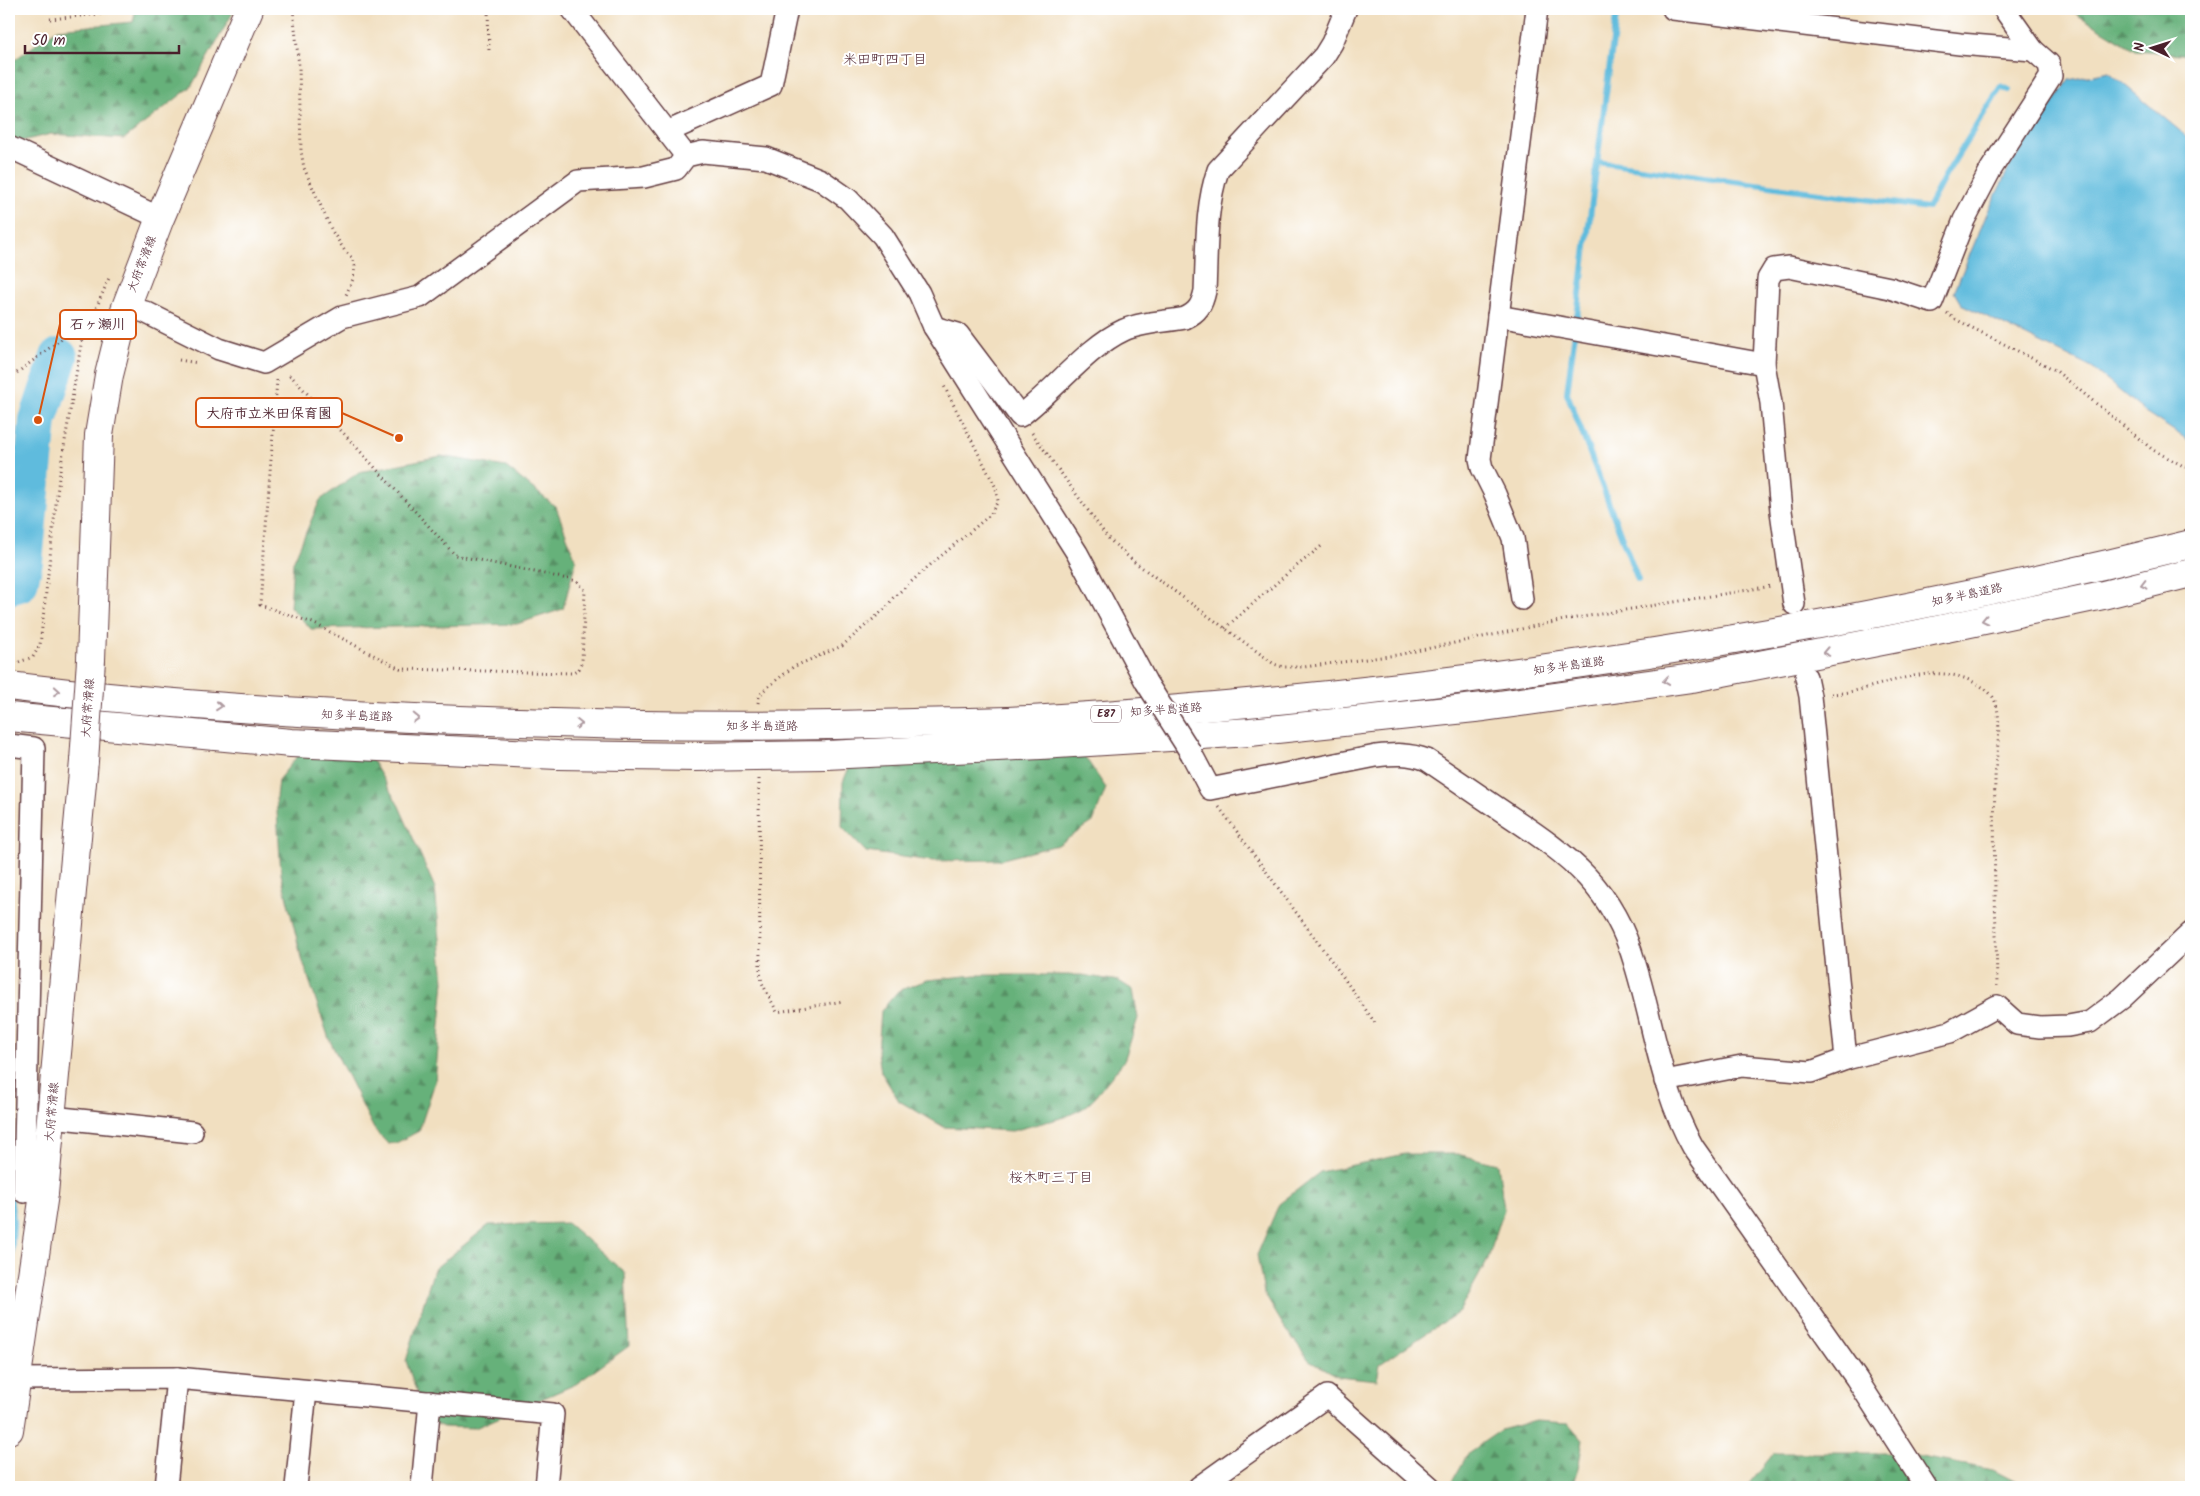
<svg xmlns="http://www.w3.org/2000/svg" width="2200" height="1496" font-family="Kalam,'Klee One',sans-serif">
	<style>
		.forest { fill: url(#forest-firs); stroke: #586852 }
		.water { fill: #5fbbdd; stroke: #546d84 }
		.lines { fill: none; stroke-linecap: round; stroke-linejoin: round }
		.stream { stroke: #5fbbdd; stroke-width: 6 }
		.river { stroke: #5fbbdd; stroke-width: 38 }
		.minor-casing { stroke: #633c41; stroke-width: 24 }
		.secondary-casing { stroke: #633c41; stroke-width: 30 }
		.motorway-casing { stroke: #633c41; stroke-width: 30 }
		.path { stroke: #633c41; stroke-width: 3; stroke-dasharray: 1 4; stroke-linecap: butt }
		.minor { stroke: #fff; stroke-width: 21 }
		.secondary { stroke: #fff; stroke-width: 28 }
		.motorway { stroke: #fff; stroke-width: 28 }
		.minor-bridge-casing { stroke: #633c41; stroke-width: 24; stroke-linecap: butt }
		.secondary-bridge-casing { stroke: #633c41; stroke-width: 30; stroke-linecap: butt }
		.minor-bridge { stroke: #fff; stroke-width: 21 }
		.secondary-bridge { stroke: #fff; stroke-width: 28 }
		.oneway { stroke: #ae9aa0 }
		.labels { text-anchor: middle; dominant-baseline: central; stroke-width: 4; stroke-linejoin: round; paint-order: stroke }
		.shield { fill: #fff; stroke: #80626b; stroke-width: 1 }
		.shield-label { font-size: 11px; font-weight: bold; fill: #4a1f2b }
		.street-label { font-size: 12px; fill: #4a1f2b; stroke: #fff }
		.neighbourhood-label { font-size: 14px; fill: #4a1f2b; stroke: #fff }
		.leader { fill: none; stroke: #d8530f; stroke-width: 2 }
		.callout-dot { fill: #d8530f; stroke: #fff; stroke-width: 2 }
		.callout { fill: #fff; stroke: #d8530f; stroke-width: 2 }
		.callout-label { font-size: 14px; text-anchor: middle; font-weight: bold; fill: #4a1f2b }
	</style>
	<defs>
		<pattern id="forest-firs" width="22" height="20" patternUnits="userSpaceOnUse" patternTransform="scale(1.25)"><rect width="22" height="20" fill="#66b17a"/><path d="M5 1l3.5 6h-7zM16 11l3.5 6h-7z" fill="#568f64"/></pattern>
	</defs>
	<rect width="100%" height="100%" fill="#fff"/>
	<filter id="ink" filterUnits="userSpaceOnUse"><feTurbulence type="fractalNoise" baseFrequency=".02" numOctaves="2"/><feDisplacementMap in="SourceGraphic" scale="10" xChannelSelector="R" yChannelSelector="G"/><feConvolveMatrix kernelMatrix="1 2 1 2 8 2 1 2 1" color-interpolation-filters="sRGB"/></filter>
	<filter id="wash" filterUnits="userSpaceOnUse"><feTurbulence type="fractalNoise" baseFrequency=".0096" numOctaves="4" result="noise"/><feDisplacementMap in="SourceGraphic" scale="20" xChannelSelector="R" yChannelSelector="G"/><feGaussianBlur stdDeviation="1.12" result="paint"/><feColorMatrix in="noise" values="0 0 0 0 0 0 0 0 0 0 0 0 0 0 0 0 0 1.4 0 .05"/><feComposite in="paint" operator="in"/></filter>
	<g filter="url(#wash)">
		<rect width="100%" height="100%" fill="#f1dfc0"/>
		<g class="forest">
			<polygon points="136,9 235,9 191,87 124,139 51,134 9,144 9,64 57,29 133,22"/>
			<polygon points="2074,9 2191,9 2191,55 2135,50 2076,14"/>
			<polygon points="441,456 506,467 556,507 576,561 563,609 517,624 311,629 290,607 293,562 320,500 359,472"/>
			<polygon points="870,716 1081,751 1106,788 1093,822 1058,845 999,860 932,861 866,852 842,827 843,782"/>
			<polygon points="330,747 372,760 399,806 435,888 444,981 435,1082 419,1131 396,1143 388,1144 374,1129 329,1039 301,956 281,874 276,797 278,780 304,748"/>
			<polygon points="975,975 1082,975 1119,981 1133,990 1138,1018 1124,1061 1090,1103 1082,1109 1065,1117 1012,1131 944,1127 899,1101 881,1072 878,1052 881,1011 898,991 927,980"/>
			<polygon points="1405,1154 1457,1154 1498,1164 1504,1209 1488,1259 1459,1312 1380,1364 1377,1380 1338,1376 1309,1360 1283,1325 1264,1293 1257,1255 1279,1204 1320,1172"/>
			<polygon points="567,1223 625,1273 629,1346 576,1384 475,1428 443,1427 426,1420 406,1361 434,1269 489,1225"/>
			<polygon points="1535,1421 1568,1423 1583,1440 1578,1469 1572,1487 1449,1487 1469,1452 1501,1430"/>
			<polygon points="1774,1453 1898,1453 1994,1470 2027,1487 1746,1487"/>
		</g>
		<polygon class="water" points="2109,72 2191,140 2191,442 2145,412 2092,368 1961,304 1954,292 1988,211 2010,166 2069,80"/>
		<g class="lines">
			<g class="stream">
				<polyline points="1617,9 1567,393 1638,580"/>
				<polyline points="1597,162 1928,208 1945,176 2001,86 2009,90"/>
				<polyline points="9,1186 13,1222 9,1302"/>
			</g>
			<polyline class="river" points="9,586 19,583 24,561 38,420 59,357"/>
		</g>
	</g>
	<g filter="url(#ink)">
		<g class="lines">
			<g class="minor-casing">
				<g id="minor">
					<polyline points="572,9 686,156"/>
					<polyline points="1673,9 1960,44 2033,50"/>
					<polyline points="667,132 771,85 787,9"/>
					<polyline points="9,147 160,218"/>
					<polyline points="126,307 145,312 219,349 264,363 342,317 420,297 578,181 644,177 676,169 686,156 703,152 766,158 821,180 848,199 883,236 919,293 934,327 1077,553 1146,682"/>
					<polyline points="1498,316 1764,364"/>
					<path d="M 934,327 L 958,334 L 1020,416 C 1054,391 1087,347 1124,330 C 1142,322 1165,322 1185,318 C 1198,312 1202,305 1205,291 C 1207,251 1205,208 1218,170 L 1324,56 L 1332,43 L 1346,9"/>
					<polyline points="1522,599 1513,538 1495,494 1482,468 1480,459 1537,9"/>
					<polyline points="1794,604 1781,511 1771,403 1764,364 1768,279 1774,269 1789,267 1890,288 1932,302 1964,220 1991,169 2051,76 2049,64 2033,50 2004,9"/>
					<polyline points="1806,677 1810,696 1846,1059"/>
					<polyline points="9,745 34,748 24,1192"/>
					<path d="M 1191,753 L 1210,789 L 1376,756 C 1394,754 1409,753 1427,760 C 1454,778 1481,797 1508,815 C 1571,857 1613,888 1635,964 C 1654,1025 1661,1091 1693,1147 L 1856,1378 L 1926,1487"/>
					<polyline points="1665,1081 1742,1066 1811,1072 1846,1059 1950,1032 1997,1006 2017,1024 2040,1027 2068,1026 2090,1022 2122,998 2191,933"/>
					<polyline points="52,1117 192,1132"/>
					<polyline points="16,1379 177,1378 553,1414 546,1487"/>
					<polyline points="166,1487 177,1378"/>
					<polyline points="296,1487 306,1391"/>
					<polyline points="422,1487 430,1402"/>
					<polyline points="1199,1487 1327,1396 1430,1487"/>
				</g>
			</g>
			<g class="secondary-casing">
				<g id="secondary">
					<polyline points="91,660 99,435 109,375 126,307 160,218 249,9"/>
					<polyline points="9,1430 44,1194 84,761"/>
				</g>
			</g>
			<g class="motorway-casing">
				<g id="motorway">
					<path d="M 9,686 C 159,705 310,714 460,720 C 611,726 762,728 913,723 C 957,722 1002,722 1046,719 C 1433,694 1815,637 2191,544"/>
					<polyline points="9,717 291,743 558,755 696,757 826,755 1041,745 1250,732 1484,707 1692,678 1918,634 2103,595 2191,573"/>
				</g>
			</g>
			<g class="path">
				<polyline points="293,9 299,66 301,151 304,168 332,231 345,251 352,258 355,266 353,279 346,295"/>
				<polyline points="488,9 489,51"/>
				<polyline points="50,19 149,9"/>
				<polyline points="1947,313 1955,319 2055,370 2153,450 2191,470"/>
				<polyline points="179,360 198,363"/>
				<polyline points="9,379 69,333 84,327 95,311 109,278"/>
				<polyline points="277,380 260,605 313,623 400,669 571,673 579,669 582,661 585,590 577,581 455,555 292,377 287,374"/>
				<polyline points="1032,433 1108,538 1133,561 1274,664 1283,667 1304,667 1397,655 1564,620 1772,586"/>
				<polyline points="1225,628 1288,573 1324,544"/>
				<polyline points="19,662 33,657 40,645 59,477 84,327"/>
				<path d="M 1831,694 C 1876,692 1918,663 1964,678 C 1973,681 1990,690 1994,699 C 2004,719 1995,759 1995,781 C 1993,849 1996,918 1997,986"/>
				<polyline points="758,703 759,697 763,691 793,667 842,646 887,607 893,598 929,566 990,515 998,501 996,488 943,384"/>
				<polyline points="759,779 760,971 762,983 777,1012 844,1001"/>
				<polyline points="1219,807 1336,967 1375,1023"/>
			</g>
			<use href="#minor" class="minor"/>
			<use href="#secondary" class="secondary"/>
			<use href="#motorway" class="motorway"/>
			<g class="minor-bridge-casing">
				<polyline id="minor-bridge" points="1146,682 1191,753"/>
			</g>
			<g class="secondary-bridge-casing">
				<polyline id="secondary-bridge" points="84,761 91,660"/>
			</g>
			<use href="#minor-bridge" class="minor-bridge"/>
			<use href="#secondary-bridge" class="secondary-bridge"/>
		</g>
		<defs><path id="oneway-chevron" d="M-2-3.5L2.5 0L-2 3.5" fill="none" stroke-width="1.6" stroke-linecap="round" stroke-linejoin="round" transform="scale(1.25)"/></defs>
		<g class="oneway">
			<use href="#oneway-chevron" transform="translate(2144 585) rotate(166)"/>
			<use href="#oneway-chevron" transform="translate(1985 620) rotate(168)"/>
			<use href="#oneway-chevron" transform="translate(1826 652) rotate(169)"/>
			<use href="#oneway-chevron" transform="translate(1666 681) rotate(172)"/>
			<use href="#oneway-chevron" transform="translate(57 691) rotate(5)"/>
			<use href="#oneway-chevron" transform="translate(219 706) rotate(5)"/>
			<use href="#oneway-chevron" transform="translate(416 718) rotate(2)"/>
			<use href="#oneway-chevron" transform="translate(579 724) rotate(1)"/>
		</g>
	</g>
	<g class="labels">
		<rect class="shield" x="1091" y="705.5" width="30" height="17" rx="4"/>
		<g class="shield-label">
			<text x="1106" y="714">E87</text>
		</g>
		<g class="street-label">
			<text transform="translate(142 264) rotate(-69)">大府常滑線</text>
			<text transform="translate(1967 595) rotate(-12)">知多半島道路</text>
			<text transform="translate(1569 666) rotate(-8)">知多半島道路</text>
			<text transform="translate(88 708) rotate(-86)">大府常滑線</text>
			<text transform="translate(1166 710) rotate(-4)">知多半島道路</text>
			<text transform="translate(357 716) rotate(2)">知多半島道路</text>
			<text x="762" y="726">知多半島道路</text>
			<text transform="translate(52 1112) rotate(-85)">大府常滑線</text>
		</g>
		<g class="neighbourhood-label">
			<text x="885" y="60">米田町四丁目</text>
			<text x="1051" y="1178">桜木町三丁目</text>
		</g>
	</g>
	<path class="leader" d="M38 420L60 324M399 438L342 413"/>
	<g class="callout-dot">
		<circle cx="38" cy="420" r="5"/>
		<circle cx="399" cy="438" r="5"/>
	</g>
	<g class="callout">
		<rect x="60" y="310" width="76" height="29" rx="5"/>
		<rect x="196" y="398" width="146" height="29" rx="5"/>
	</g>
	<g class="callout-label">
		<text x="98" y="329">石ヶ瀬川</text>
		<text x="269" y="418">大府市立米田保育園</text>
	</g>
	<rect width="2200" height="1496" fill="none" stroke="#fff" stroke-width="30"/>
	<g transform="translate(2152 48) rotate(274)" stroke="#ffffff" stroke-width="4" paint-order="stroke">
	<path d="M0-4L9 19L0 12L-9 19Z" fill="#4a1f2b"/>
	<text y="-8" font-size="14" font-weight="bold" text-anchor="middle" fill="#4a1f2b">N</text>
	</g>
	<path d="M25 45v8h154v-8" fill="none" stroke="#4a1f2b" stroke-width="2.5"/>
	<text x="32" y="45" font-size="15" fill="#4a1f2b" stroke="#ffffff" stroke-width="4" paint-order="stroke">50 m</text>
</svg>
